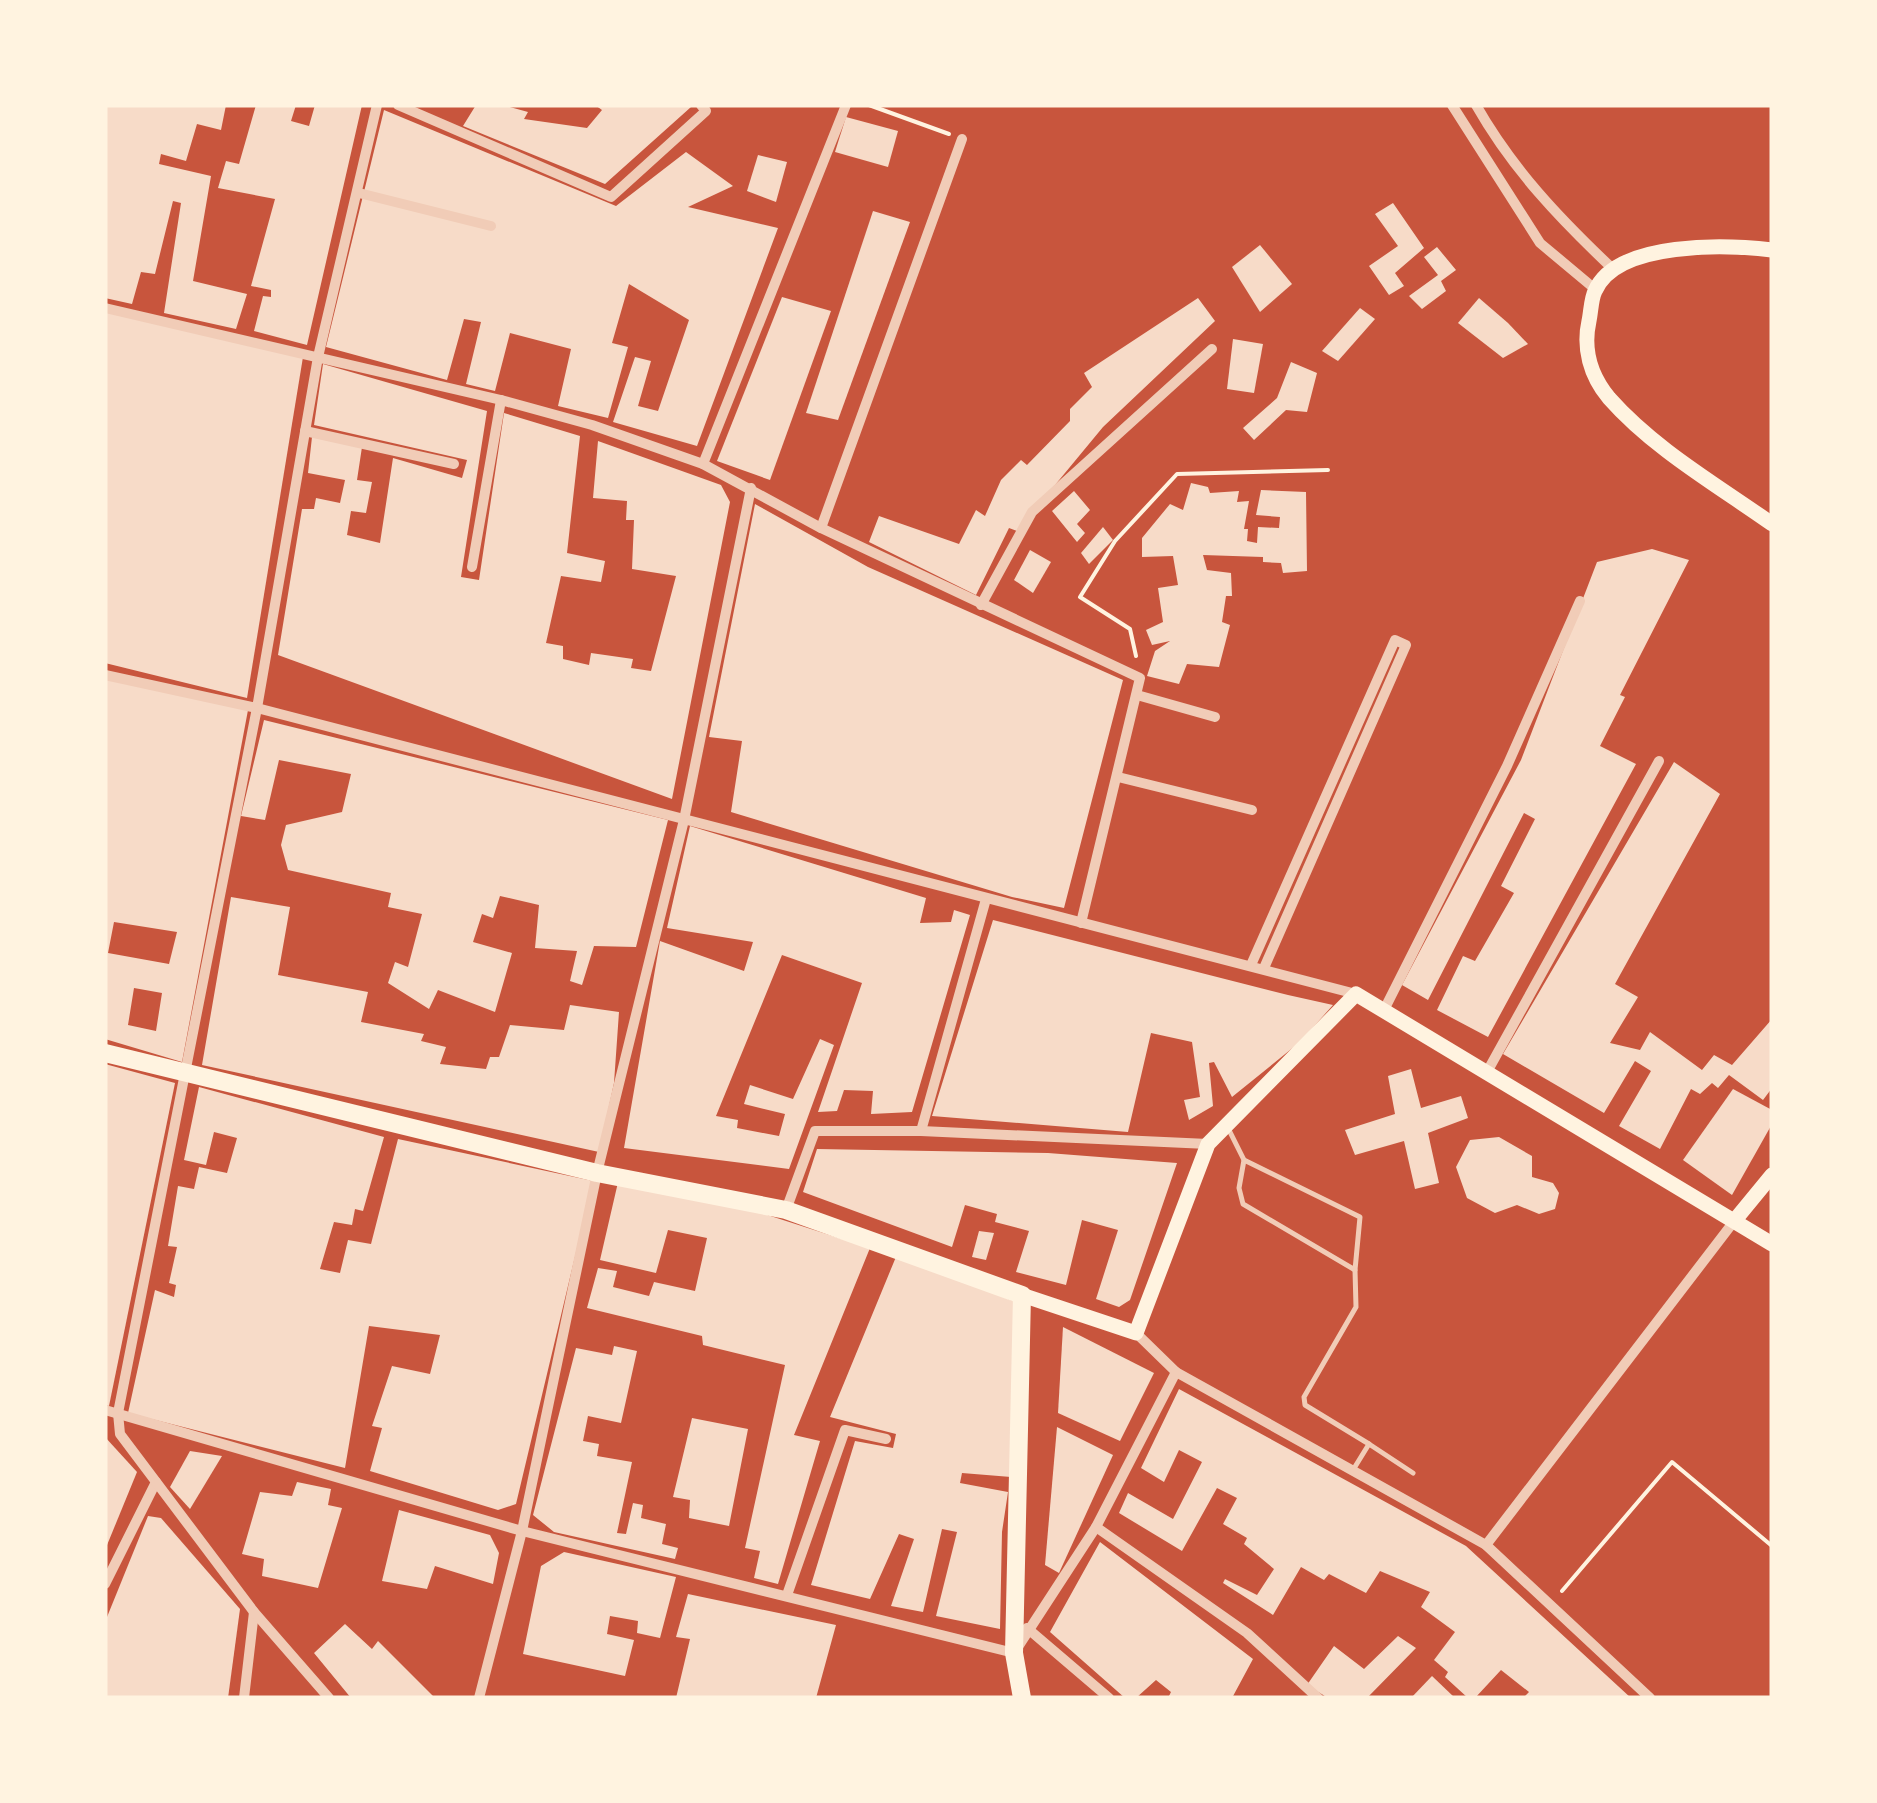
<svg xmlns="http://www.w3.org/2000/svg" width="1877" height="1803" font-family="'Public Sans',sans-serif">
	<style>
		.building { fill: #f7dbc8; fill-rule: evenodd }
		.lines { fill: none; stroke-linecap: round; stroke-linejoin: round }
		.path { stroke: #fff3e0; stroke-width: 4 }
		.service { stroke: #f1ccb7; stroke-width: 5 }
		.minor { stroke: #f1ccb7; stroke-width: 10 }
		.secondary { stroke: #fff3e0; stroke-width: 15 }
		.primary { stroke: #fff3e0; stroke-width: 18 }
	</style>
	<rect width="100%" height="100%" fill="#c8553d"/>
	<g class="building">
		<polygon points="105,105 226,105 221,130 197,124 186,161 161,154 159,164 211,176 193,281 247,294 236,329 164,313 181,203 173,201 155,274 141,272 132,304 105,298"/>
		<polygon points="256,105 296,105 291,121 309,126 315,105 362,105 307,345 254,331 263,296 271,297 271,290 251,286 275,199 218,188 226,161 239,164"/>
		<polygon points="476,105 503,105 528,112 524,119 587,128 602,110 595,105 691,107 605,184 463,126"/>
		<polygon points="384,110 616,206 686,152 733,186 688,207 778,228 697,446 613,422 635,357 651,361 638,406 658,411 689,320 629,284 612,343 628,347 608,418 558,406 571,349 510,333 495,391 466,384 481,322 464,319 447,380 326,347"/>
		<polygon points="846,117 898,131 888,167 835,152"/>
		<polygon points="758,155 787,162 776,202 747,191"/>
		<polygon points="1393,203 1424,248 1395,273 1404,286 1389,295 1369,266 1398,246 1375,214"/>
		<polygon points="873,211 910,222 838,420 806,413"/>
		<polygon points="1260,245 1292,284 1260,312 1232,267"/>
		<polygon points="1437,247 1456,270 1441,281 1446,291 1422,309 1409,296 1438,275 1424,257"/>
		<polygon points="782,297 831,311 770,480 717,461"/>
		<polygon points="1198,298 1215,321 1103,427 1017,531 1009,528 976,595 869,542 879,516 959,544 976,510 985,516 1001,480 1021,460 1027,465 1070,421 1070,409 1092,387 1084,373"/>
		<polygon points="1479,298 1508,323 1528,344 1503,358 1458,323"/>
		<polygon points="1360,308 1375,319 1338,361 1322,351"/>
		<polygon points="105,312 303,357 247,698 105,663"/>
		<polygon points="1233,339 1263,344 1254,393 1227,389"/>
		<polygon points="1291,362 1317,373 1307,412 1286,410 1254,440 1243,428 1277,398"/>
		<polygon points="323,364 487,411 461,577 479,580 504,413 580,436 567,553 605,561 601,582 561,576 546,643 563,646 563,659 589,665 591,653 633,659 631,668 651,671 676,576 632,569 634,520 626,520 627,501 593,498 598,441 721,485 730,502 672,799 278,655 302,509 314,509 316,498 340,503 345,480 308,473 312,437 362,447 357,480 372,482 366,513 351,511 347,535 380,543 393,458 462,478 467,460 314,425"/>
		<polygon points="1191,483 1208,487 1210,493 1239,491 1237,502 1249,501 1244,529 1248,529 1247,541 1257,543 1258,527 1279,528 1280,517 1256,515 1261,490 1306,492 1307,571 1283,573 1281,563 1263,562 1263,557 1203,555 1207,570 1231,573 1232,596 1226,596 1222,622 1230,625 1219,667 1187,664 1179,684 1147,676 1155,651 1170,641 1152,645 1146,630 1163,622 1158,588 1178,585 1173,556 1142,557 1142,538 1170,504 1183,510"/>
		<polygon points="1074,491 1090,510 1077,524 1085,533 1077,542 1052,511"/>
		<polygon points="755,504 868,567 1123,680 1064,908 1012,897 731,812 742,741 709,737"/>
		<polygon points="1103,527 1113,540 1089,564 1081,553"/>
		<polygon points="1652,549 1689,560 1620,695 1625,697 1600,746 1636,764 1488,1037 1437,1010 1463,956 1475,961 1514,893 1501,886 1535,819 1524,813 1428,1000 1402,985 1521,760 1597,562"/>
		<polygon points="1030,550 1051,562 1033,593 1014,580"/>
		<path d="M 105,679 L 248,710 L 182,1062 L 105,1039 ZM 114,922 L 177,932 L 169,964 L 108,953 ZM 134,988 L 162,993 L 156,1031 L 128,1025 Z"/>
		<polygon points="264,720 668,820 636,947 594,946 582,985 570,981 577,951 535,948 539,905 500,896 493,918 482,914 473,942 512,953 495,1012 438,990 429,1009 388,983 395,962 408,967 422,914 388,907 391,893 288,870 281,845 286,825 342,812 351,774 279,760 265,820 241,816"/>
		<polygon points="1674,762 1720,794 1615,984 1638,997 1610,1043 1640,1050 1650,1032 1702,1070 1714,1055 1732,1065 1772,1019 1772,1088 1763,1100 1729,1075 1718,1088 1712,1083 1700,1094 1691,1089 1660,1149 1619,1126 1651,1071 1635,1061 1604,1113 1503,1054"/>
		<polygon points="690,826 926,898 920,923 951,922 954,910 970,915 912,1112 871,1114 873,1091 844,1090 837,1111 818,1112 862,983 782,955 716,1116 738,1120 737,1128 779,1136 785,1114 744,1104 750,1085 793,1099 820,1039 834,1045 789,1169 624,1148 660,941 744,971 753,942 667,928"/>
		<polygon points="231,897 290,907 278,975 368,992 361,1022 424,1034 421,1041 446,1047 440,1064 486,1069 490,1057 499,1057 510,1025 564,1030 570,1005 619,1012 614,1083 599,1152 202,1065"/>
		<polygon points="993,920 1288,995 1333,1005 1300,1042 1232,1097 1214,1062 1209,1063 1213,1106 1189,1120 1184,1100 1200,1097 1192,1042 1151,1033 1128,1132 932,1116"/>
		<polygon points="105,1064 175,1083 109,1406 105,1405"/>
		<polygon points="1411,1069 1421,1108 1461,1096 1468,1118 1428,1133 1439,1183 1415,1189 1404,1141 1355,1155 1345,1130 1395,1114 1388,1076"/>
		<polygon points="199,1087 384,1137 363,1211 355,1209 352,1225 334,1222 320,1269 340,1273 348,1240 371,1244 398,1139 593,1181 516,1504 498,1510 370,1471 382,1428 372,1426 392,1366 430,1374 440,1335 369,1326 345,1468 128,1413 155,1290 174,1297 176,1285 169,1283 177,1247 168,1246 178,1186 194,1189 199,1167 227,1173 237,1138 214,1132 206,1165 184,1160"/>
		<polygon points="1733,1089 1772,1110 1772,1124 1732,1195 1683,1160"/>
		<polygon points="1499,1137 1532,1156 1532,1177 1553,1183 1559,1193 1555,1209 1539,1214 1517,1205 1495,1213 1467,1198 1456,1167 1470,1140"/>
		<polygon points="817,1149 1048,1153 1177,1163 1130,1300 1119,1307 1096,1299 1118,1230 1082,1220 1066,1285 1016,1272 1029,1231 995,1222 997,1214 965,1205 952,1247 803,1192"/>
		<polygon points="619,1178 730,1203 870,1248 794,1435 820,1441 778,1584 754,1578 760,1551 745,1548 785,1365 703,1345 702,1336 587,1308 598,1268 617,1271 613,1287 649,1296 654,1282 695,1291 707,1238 668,1230 656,1273 600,1260"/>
		<polygon points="979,1231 994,1233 986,1260 972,1257"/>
		<polygon points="898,1252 1015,1302 1011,1477 962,1473 960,1483 1008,1492 1002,1532 1000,1629 936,1616 957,1532 942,1529 923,1612 891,1606 914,1539 899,1534 870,1599 811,1585 855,1441 893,1448 896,1434 830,1417"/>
		<polygon points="1063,1327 1154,1373 1120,1441 1058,1413"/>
		<polygon points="614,1346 637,1351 621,1423 588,1416 583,1441 599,1444 597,1456 632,1462 617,1533 626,1534 633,1503 643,1505 641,1518 666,1524 662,1544 678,1548 675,1559 554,1532 533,1515 576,1348 612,1355"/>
		<polygon points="1179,1389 1466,1546 1631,1698 1523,1698 1529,1692 1501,1670 1475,1698 1468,1698 1445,1677 1448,1672 1434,1660 1455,1632 1421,1607 1430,1592 1380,1571 1366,1593 1329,1574 1324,1580 1301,1567 1273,1615 1223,1583 1225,1579 1257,1595 1274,1569 1244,1544 1247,1538 1223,1524 1237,1498 1217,1488 1182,1551 1119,1513 1128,1493 1173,1519 1202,1462 1179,1450 1164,1482 1141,1468"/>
		<polygon points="692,1418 748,1429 729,1526 689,1518 690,1500 673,1497"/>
		<polygon points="1057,1427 1113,1455 1059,1573 1045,1565"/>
		<polygon points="105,1437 137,1472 105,1550"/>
		<polygon points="190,1451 222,1456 190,1509 170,1487"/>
		<polygon points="297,1482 331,1489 328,1505 342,1508 318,1588 262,1576 264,1559 242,1554 260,1492 292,1496"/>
		<polygon points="399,1510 490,1535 499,1553 493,1584 435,1566 427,1589 382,1581"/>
		<polygon points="148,1516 161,1518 240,1609 228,1698 105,1698 105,1622"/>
		<polygon points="1100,1542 1253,1659 1232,1698 1168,1698 1171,1692 1156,1680 1136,1698 1125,1698 1050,1632"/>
		<polygon points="564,1552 676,1577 660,1638 637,1633 638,1621 610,1616 607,1634 634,1640 625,1676 523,1654 541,1566"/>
		<polygon points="688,1594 836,1625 816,1698 676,1698 690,1639 676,1637"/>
		<polygon points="345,1624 372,1649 378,1641 435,1698 351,1698 314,1653"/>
		<polygon points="1398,1636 1416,1648 1367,1698 1328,1698 1307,1685 1334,1646 1364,1669"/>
		<polygon points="1432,1676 1455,1698 1411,1698"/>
	</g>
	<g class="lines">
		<g class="path">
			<polyline points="869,105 949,134"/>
			<polyline points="1136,656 1130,629 1080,597 1115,541 1177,474 1328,470"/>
			<polyline points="1562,1591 1672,1462 1772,1546"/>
		</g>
		<g class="service">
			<polyline points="1229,1130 1244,1160"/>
			<polygon points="1244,1160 1360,1217 1355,1270 1243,1204 1239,1188"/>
			<polyline points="1369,1444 1413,1473"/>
			<polyline points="1353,1470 1369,1444 1305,1405 1304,1397 1356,1307 1355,1270"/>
		</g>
		<g class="minor">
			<polyline points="398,105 611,197 706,111 701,105"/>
			<polyline points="1452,105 1540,243 1595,289"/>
			<path d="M 1476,105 C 1513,170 1560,219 1614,270"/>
			<polyline points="359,193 491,226"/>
			<polyline points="105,308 501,400 592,425 703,464 821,528 1140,678 1081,923"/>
			<polyline points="305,431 454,464"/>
			<polyline points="703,464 846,105"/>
			<polyline points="821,528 962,139"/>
			<polyline points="472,567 501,400"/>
			<polyline points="981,605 1032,512 1212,349"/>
			<polyline points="105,675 257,708 1356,994"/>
			<polyline points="1137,695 1215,717"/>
			<polyline points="1118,777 1252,810"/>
			<polyline points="1251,965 1395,640 1406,645 1264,968"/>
			<polyline points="1384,1010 1507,766 1580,601"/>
			<polyline points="1487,1072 1659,761"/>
			<polyline points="921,1131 986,899"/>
			<polyline points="786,1210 815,1131 921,1131 1208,1144"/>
			<polyline points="1136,1333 1176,1372 1486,1545 1650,1698"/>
			<polyline points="105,1410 522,1531 1014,1653 1096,1527 1176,1372"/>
			<polyline points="1096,1527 1247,1633 1318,1698"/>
			<polyline points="1486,1545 1735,1220"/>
			<polyline points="105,1584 156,1482"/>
			<polyline points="787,1595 845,1430 886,1439"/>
			<polyline points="1027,1628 1109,1698"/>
			<polyline points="244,1698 254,1612"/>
			<polyline points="329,1698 254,1612 120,1434 118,1413 257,708 318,357 377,105"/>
			<polyline points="479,1698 522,1531 597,1173 684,820 751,488"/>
		</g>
		<g class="secondary">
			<path d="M 1772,250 C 1728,245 1617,240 1595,291 C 1591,299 1591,312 1589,321 C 1583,348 1590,375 1609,398 C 1654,449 1717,485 1772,524"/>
			<polyline points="1735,1220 1772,1175"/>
			<polyline points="1022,1295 1136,1333 1208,1144 1356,994 1772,1244"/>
		</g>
		<polyline class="primary" points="105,1053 597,1173 786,1210 1022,1295 1014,1653 1022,1698"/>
	</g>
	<rect width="1877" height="1803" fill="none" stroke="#fff3e0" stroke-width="215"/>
</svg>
